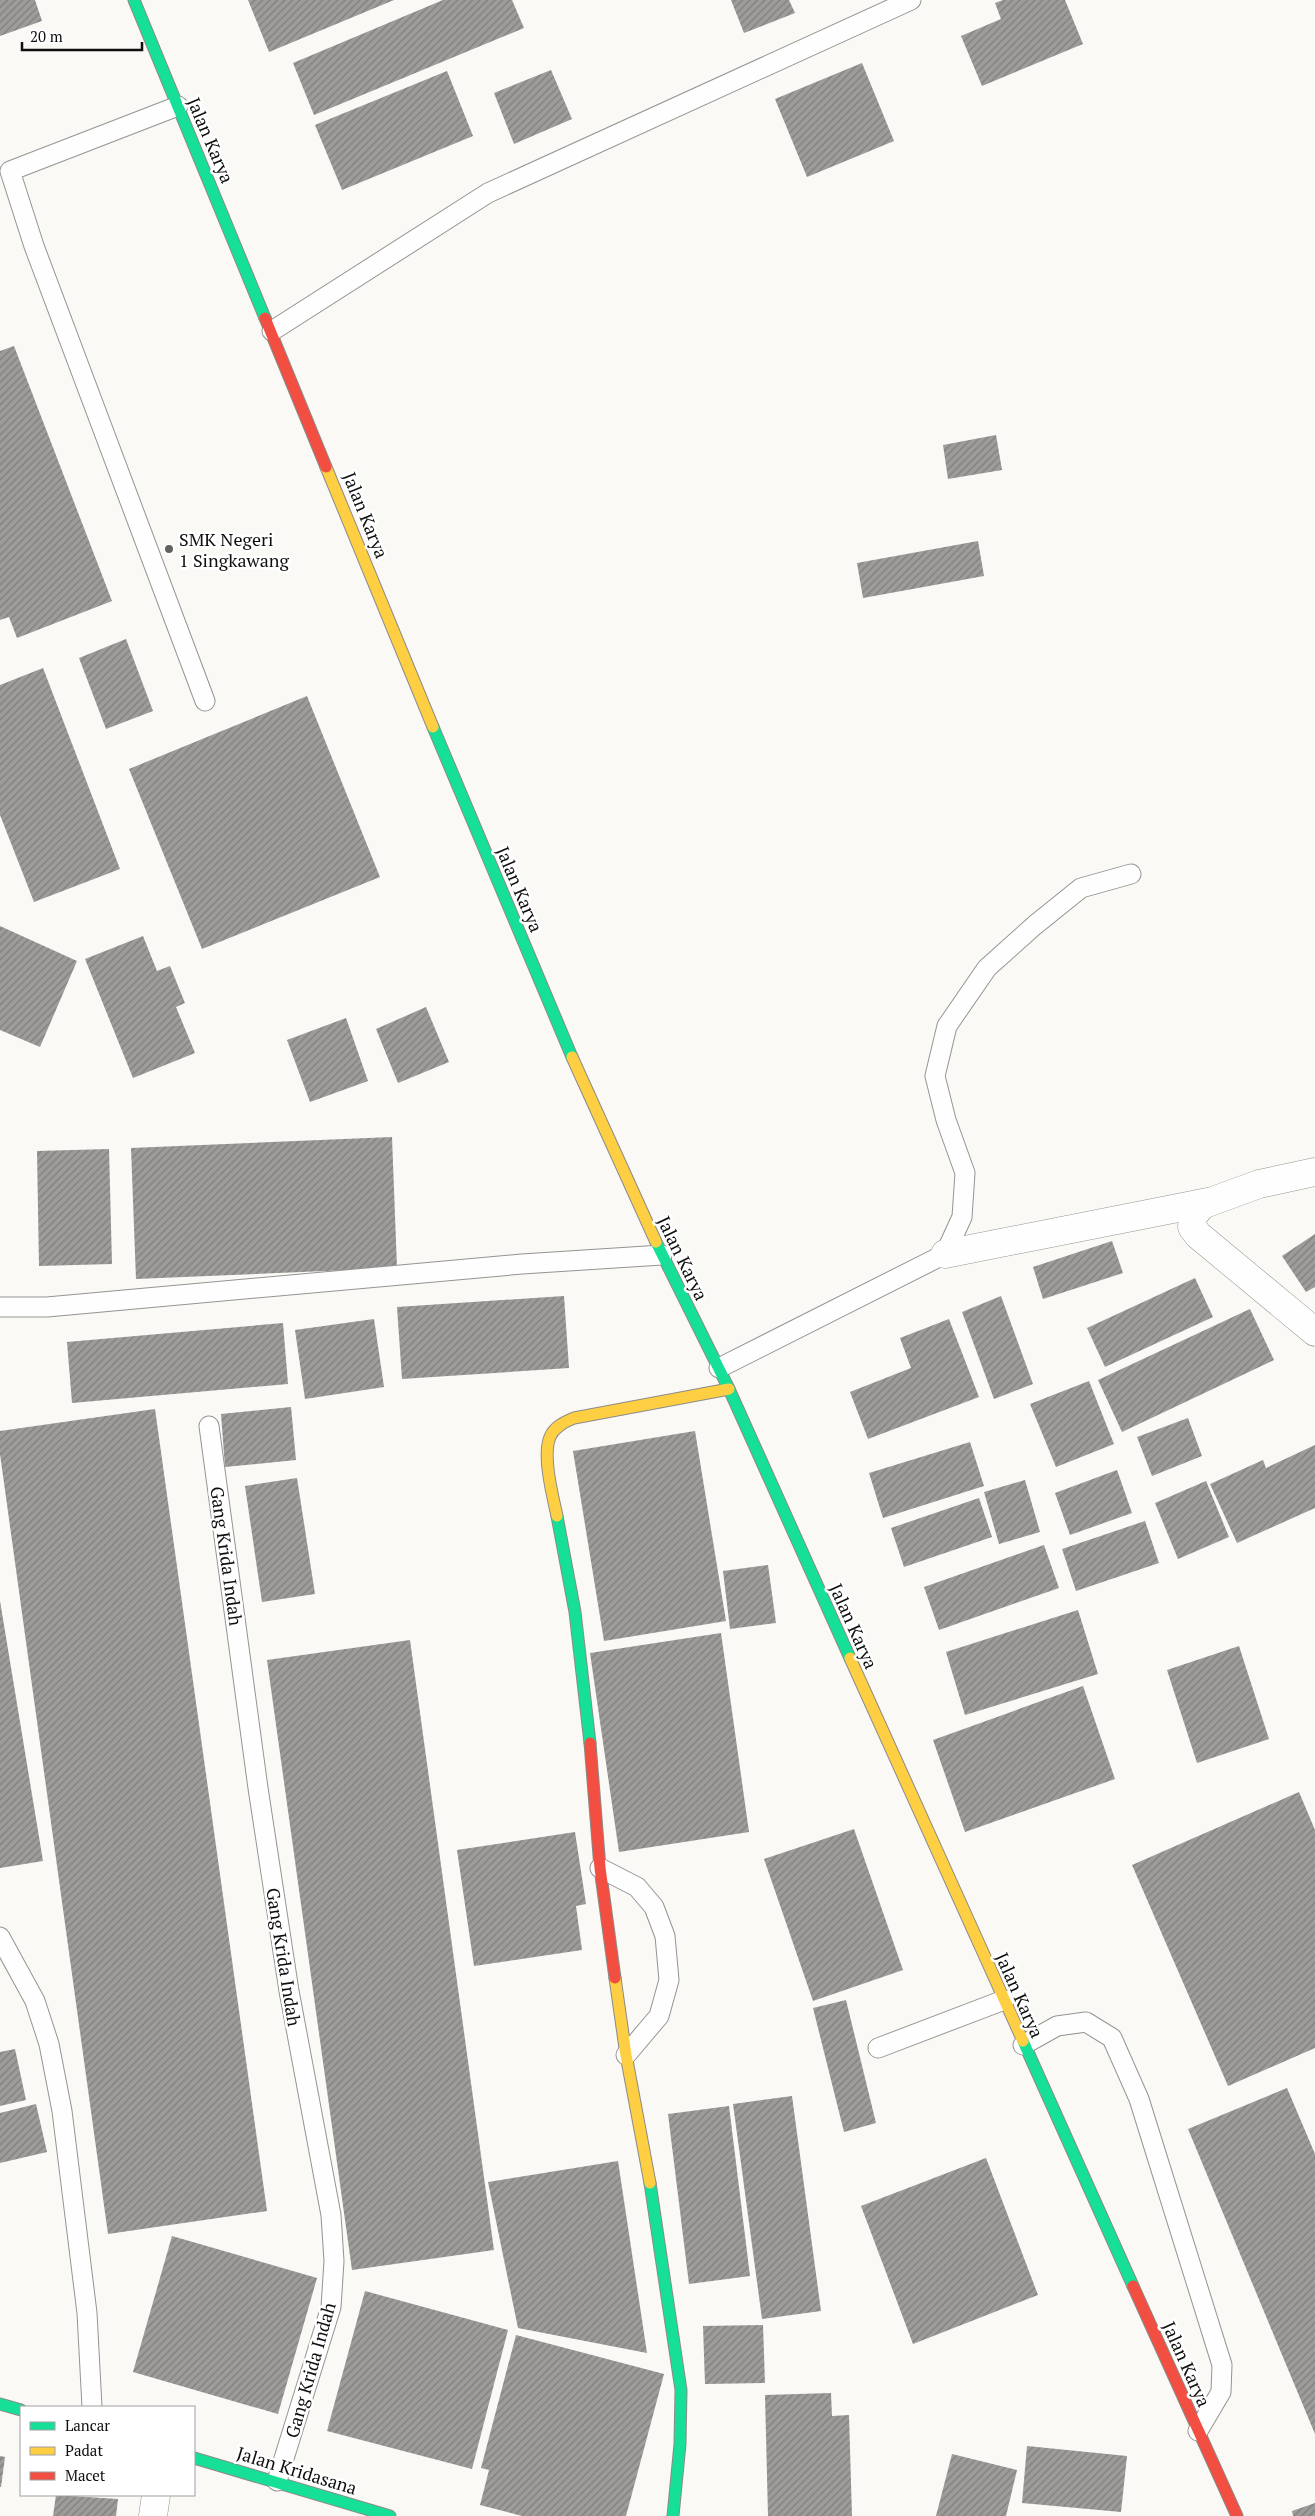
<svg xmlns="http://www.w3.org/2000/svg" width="1315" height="2516" font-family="'PT Serif',serif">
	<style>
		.building { fill: url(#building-hatch) }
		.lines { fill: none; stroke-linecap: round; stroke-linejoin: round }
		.lane-casing { stroke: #959493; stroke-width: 21 }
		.street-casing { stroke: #959493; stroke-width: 29 }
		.fast-casing { stroke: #8b8b89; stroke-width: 13 }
		.slow-casing { stroke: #8b8b89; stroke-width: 13 }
		.jam-casing { stroke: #8b8b89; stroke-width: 13 }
		.lane { stroke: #fefefe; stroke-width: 19 }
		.street { stroke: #fefefe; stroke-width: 28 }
		.fast { stroke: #16e098; stroke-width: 11 }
		.slow { stroke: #ffcf43; stroke-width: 11 }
		.jam { stroke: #f24e42; stroke-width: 11 }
		.poi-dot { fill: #616160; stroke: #fff; stroke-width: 2 }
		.labels { text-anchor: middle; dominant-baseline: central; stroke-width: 5; stroke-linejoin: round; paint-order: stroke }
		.street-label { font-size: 18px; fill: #0f0f0f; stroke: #fff }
		.poi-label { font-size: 18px; fill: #0f0f0f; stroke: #fff; text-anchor: start }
	</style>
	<defs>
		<pattern id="building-hatch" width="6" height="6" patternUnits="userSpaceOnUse" patternTransform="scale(1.25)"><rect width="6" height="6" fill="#9e9c9a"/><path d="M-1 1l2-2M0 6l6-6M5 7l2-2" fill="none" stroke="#7f7e7c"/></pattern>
	</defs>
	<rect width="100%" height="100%" fill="#faf9f5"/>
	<g class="building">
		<polygon points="0,0 35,0 42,21 0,36"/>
		<polygon points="248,0 394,0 269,52"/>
		<polygon points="443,0 512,0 524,28 314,115 293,63"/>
		<polygon points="731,0 789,0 795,13 744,33"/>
		<polygon points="1003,0 1065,0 1083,44 982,86 961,36 1001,19 995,3"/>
		<polygon points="862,63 894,141 807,177 775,99"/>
		<polygon points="551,70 572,119 514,144 494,93"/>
		<polygon points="447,71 473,136 342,190 315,125"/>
		<polygon points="14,346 112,601 17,638 9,617 0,620 0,351"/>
		<polygon points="996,435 1002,470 948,479 943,445"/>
		<polygon points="978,541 984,576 863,598 857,563"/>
		<polygon points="126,639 153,711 106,729 79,658"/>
		<polygon points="43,668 120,869 34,902 0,815 0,685"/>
		<polygon points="307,696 380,877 202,949 129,769"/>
		<polygon points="0,926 77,961 40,1047 0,1030"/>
		<polygon points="143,936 157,971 170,966 185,1003 176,1007 195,1053 133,1078 85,959"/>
		<polygon points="426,1007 449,1062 398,1083 376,1029"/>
		<polygon points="346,1018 368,1081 310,1102 287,1040"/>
		<polygon points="392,1137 397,1268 136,1279 131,1148"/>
		<polygon points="109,1149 112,1264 39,1266 37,1151"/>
		<polygon points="1315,1234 1315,1287 1306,1292 1282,1256"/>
		<polygon points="1112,1241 1123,1273 1043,1299 1033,1267"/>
		<polygon points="1195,1278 1213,1317 1105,1367 1087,1328"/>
		<polygon points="564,1296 569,1368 402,1379 397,1307"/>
		<polygon points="1001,1296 1033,1384 994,1399 962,1312"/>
		<polygon points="1250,1309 1274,1360 1122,1432 1098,1380"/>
		<polygon points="374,1319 384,1387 305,1399 295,1330"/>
		<polygon points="949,1319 979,1397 868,1439 850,1392 911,1368 900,1338"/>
		<polygon points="283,1323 288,1384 72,1403 67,1342"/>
		<polygon points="1089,1381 1114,1444 1056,1467 1030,1404"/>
		<polygon points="291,1407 296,1460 225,1467 221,1414"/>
		<polygon points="155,1409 267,2211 108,2234 0,1454 0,1431"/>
		<polygon points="1188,1418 1202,1456 1152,1476 1137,1437"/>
		<polygon points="695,1431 726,1621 604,1641 573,1451"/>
		<polygon points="970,1442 984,1486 883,1518 869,1473"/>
		<polygon points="1315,1445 1315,1508 1237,1543 1210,1484 1263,1460 1266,1468"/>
		<polygon points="1117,1470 1132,1513 1070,1535 1055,1493"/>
		<polygon points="297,1478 315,1594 262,1602 245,1486"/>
		<polygon points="1025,1480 1040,1532 999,1544 984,1492"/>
		<polygon points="1206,1481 1229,1537 1178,1559 1155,1503"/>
		<polygon points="979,1498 992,1537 904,1567 891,1528"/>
		<polygon points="1145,1521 1159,1563 1076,1591 1062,1549"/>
		<polygon points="1044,1545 1059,1588 939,1630 924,1587"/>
		<polygon points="768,1565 776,1623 730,1629 723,1571"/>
		<polygon points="0,1601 43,1861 0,1868"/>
		<polygon points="1078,1610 1098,1674 965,1715 946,1652"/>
		<polygon points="721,1633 749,1832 619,1852 590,1653"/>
		<polygon points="410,1640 494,2250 352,2270 267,1660"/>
		<polygon points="1239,1646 1269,1739 1197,1763 1167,1670"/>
		<polygon points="1083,1686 1115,1779 965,1832 933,1740"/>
		<polygon points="1299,1792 1315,1830 1315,2048 1228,2086 1132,1865"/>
		<polygon points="854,1829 903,1970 813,2001 764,1859"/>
		<polygon points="575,1832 586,1904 576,1906 582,1950 474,1966 457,1850"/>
		<polygon points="846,2000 876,2123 844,2132 813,2008"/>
		<polygon points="15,2049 26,2100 0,2106 0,2052"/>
		<polygon points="1287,2088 1315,2154 1315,2434 1188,2129"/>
		<polygon points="792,2096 821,2311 762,2319 733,2104"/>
		<polygon points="36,2104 47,2152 0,2163 0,2113"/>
		<polygon points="729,2106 750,2276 689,2284 668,2114"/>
		<polygon points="986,2158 1038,2295 913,2344 861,2206"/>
		<polygon points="618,2161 647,2353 518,2328 488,2182"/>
		<polygon points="172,2236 317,2278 278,2414 133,2372"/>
		<polygon points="365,2291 508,2330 472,2469 327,2431"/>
		<polygon points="763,2325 765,2383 705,2384 703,2326"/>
		<polygon points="516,2335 664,2374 626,2516 522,2516 480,2505 489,2470 481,2468"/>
		<polygon points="831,2393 832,2416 849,2415 852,2516 768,2516 765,2395"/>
		<polygon points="1027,2446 1127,2456 1121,2512 1022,2503"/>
		<polygon points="952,2454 1017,2470 1006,2516 936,2516"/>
		<polygon points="0,2456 5,2457 1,2487 0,2487"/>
		<polygon points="56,2495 118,2499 116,2516 53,2516"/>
		<polygon points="1315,2503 1315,2516 1293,2516 1292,2511"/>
	</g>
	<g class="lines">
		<g class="lane-casing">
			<g id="lane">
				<polyline points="178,106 10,171 34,246 205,701"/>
				<polyline points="272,331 488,193 911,0"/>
				<polyline points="0,1307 47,1307 522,1264 662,1255"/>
				<polyline points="719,1368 945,1254 962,1217 965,1173 946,1120 935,1076 947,1026 987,968 1035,925 1081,888 1131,874"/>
				<polyline points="209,1426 258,1788 289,1991 331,2215 334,2261 331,2307 277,2481"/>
				<polyline points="600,1868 637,1887 654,1907 665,1936 669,1980 659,2016 626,2055"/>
				<polyline points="0,1937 35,2001 49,2044 62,2111 87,2313 92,2407"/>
				<polyline points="1023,2045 1057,2026 1086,2022 1112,2038 1139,2099 1222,2365 1221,2392 1198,2431"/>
				<polyline points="878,2048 1004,2000"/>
			</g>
		</g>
		<g class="street-casing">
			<g id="street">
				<polyline points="1315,1172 1259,1184 1202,1205 1193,1216 1192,1227 1198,1235 1315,1332"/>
				<polyline points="945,1254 1208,1202"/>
				<polyline points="153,2516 156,2495"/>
			</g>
		</g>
		<g class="fast-casing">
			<g id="fast">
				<polyline points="134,0 265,318"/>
				<polyline points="433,727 572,1057"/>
				<polyline points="656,1242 729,1389 850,1658"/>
				<polyline points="557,1516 575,1612 590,1743"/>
				<polyline points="1023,2041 1133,2286"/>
				<polyline points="650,2183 681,2390 680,2444 673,2516"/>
				<polyline points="0,2404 21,2410"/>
				<polyline points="194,2458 390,2516"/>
			</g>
		</g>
		<g class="slow-casing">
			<g id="slow">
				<polyline points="326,467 433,727"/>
				<polyline points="572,1057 656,1242"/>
				<path d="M 557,1516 C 553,1497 542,1456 550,1437 C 554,1427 564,1422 574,1418 L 729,1389"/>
				<polyline points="850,1658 1023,2041"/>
				<polyline points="615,1978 626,2055 650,2183"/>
			</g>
		</g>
		<g class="jam-casing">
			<g id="jam">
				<polyline points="265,318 326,467"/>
				<polyline points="590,1743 600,1868 615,1978"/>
				<polyline points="1133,2286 1237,2516"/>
			</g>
		</g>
		<use href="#lane" class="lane"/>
		<use href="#street" class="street"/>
		<use href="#fast" class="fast"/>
		<use href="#slow" class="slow"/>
		<use href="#jam" class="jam"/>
	</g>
	<circle class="poi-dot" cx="169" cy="549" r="5"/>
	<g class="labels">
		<g class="street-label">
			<text transform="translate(211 140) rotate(67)">Jalan Karya</text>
			<text transform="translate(366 515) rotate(68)">Jalan Karya</text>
			<text transform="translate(520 889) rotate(67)">Jalan Karya</text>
			<text transform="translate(683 1258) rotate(64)">Jalan Karya</text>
			<text transform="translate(227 1556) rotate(82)">Gang Krida Indah</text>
			<text transform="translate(854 1626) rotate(66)">Jalan Karya</text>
			<text transform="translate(284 1957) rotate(81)">Gang Krida Indah</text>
			<text transform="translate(1020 1995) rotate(66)">Jalan Karya</text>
			<text transform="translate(1187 2364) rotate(66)">Jalan Karya</text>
			<text transform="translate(310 2370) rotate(-74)">Gang Krida Indah</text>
			<text transform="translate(297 2470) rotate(17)">Jalan Kridasana</text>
		</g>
		<g class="poi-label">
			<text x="179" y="539">SMK Negeri<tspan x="179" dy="21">1 Singkawang</tspan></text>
		</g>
	</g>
	<rect x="20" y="2406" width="175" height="90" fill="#ffffff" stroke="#9f9f9f"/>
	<rect x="30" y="2422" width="25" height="8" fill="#16e098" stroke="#9f9f9f"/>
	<text x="65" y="2431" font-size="15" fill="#0f0f0f">Lancar</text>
	<rect x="30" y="2447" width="25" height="8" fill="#ffcf43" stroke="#9f9f9f"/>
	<text x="65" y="2456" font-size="15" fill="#0f0f0f">Padat</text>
	<rect x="30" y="2472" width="25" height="8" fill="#f24e42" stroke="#9f9f9f"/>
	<text x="65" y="2481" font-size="15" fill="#0f0f0f">Macet</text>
	<path d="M22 42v8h120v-8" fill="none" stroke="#0f0f0f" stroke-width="2.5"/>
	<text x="30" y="42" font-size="15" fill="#0f0f0f" stroke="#ffffff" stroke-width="4" paint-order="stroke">20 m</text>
</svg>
